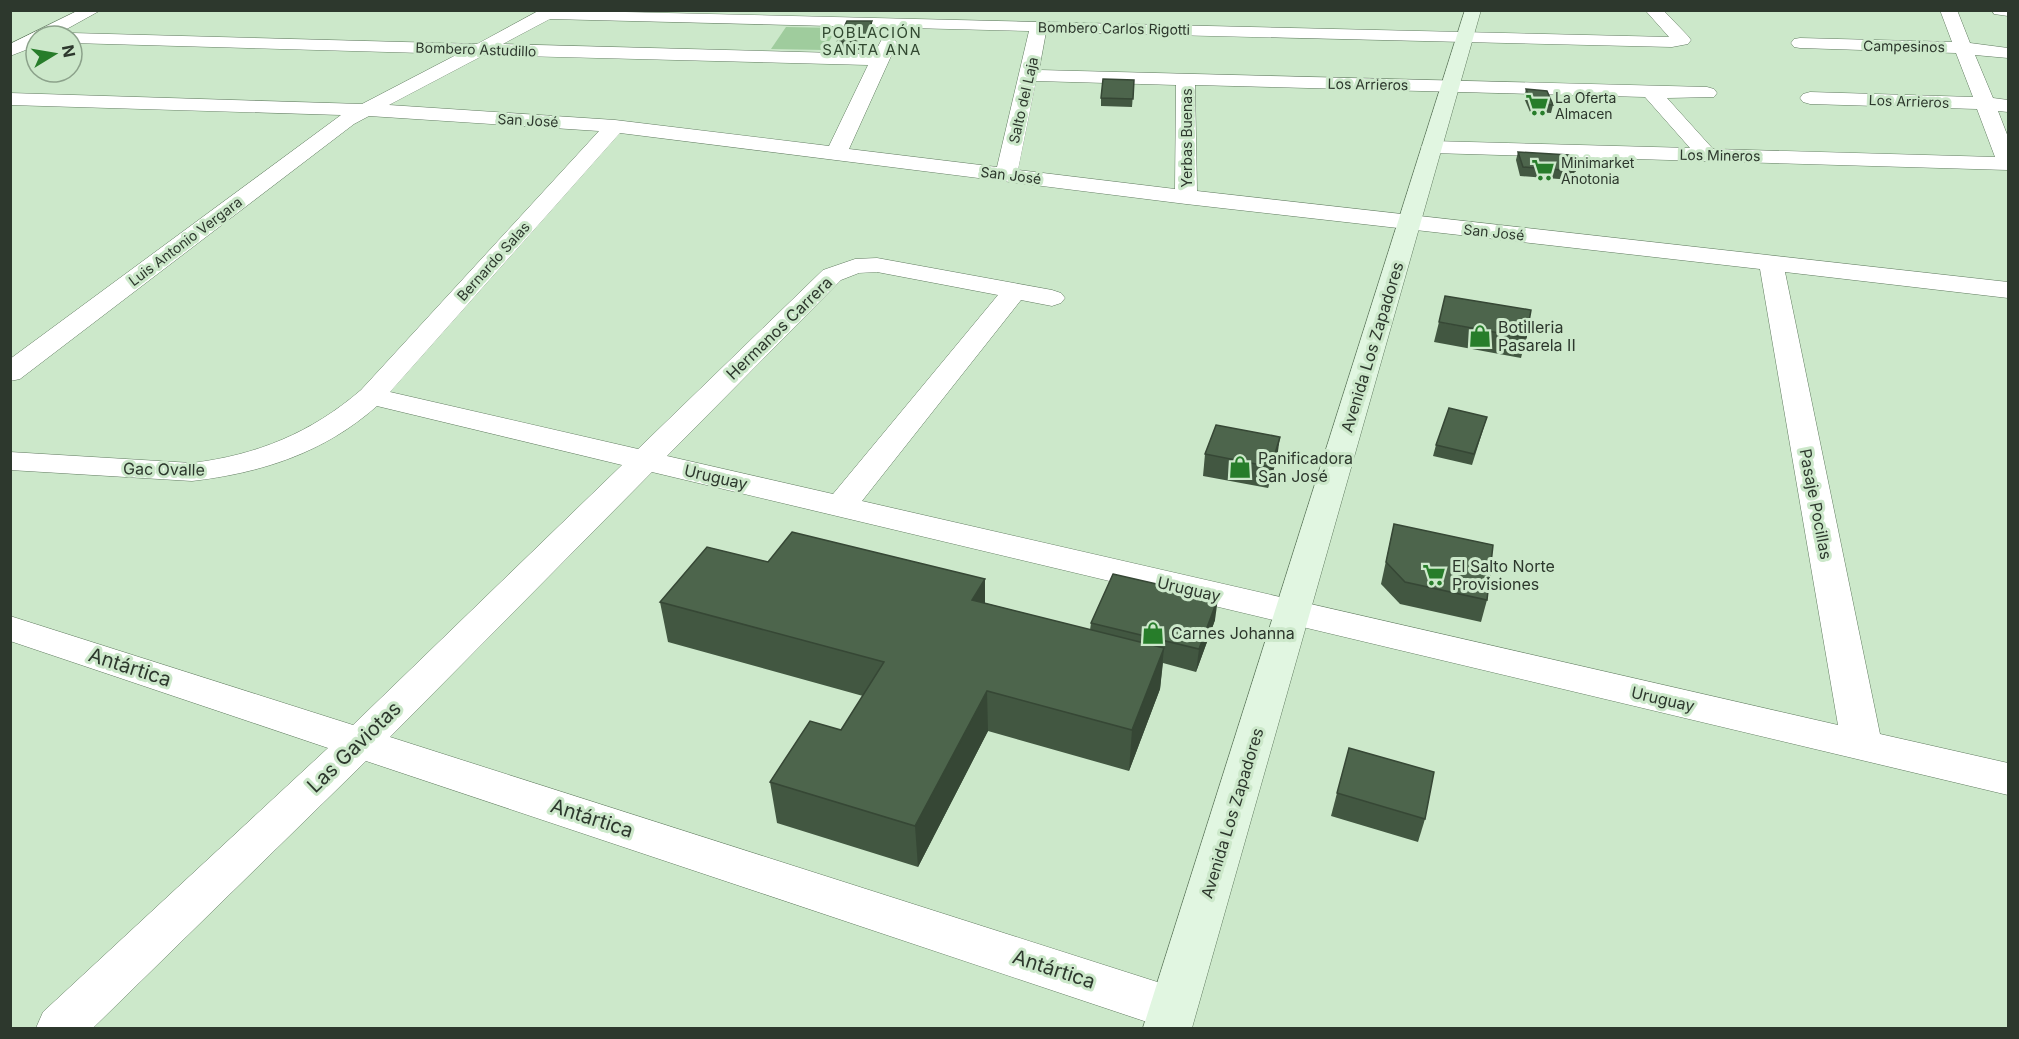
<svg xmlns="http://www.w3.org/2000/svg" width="2019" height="1039" font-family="Inter,sans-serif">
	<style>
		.green { fill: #9fcc9d }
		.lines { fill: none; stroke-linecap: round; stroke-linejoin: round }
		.minor-casing { stroke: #617b60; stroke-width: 1 }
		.secondary-casing { stroke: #617b60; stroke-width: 1 }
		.minor { fill: #fff; fill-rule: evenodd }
		.secondary { fill: #e1f6e1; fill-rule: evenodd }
		.wall { fill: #425741 }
		.shaded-wall { fill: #364735 }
		.building { fill: #4d654c; stroke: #364735; stroke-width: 1.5 }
		.labels { text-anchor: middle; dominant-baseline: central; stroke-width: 6; stroke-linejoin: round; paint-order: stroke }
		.far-street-label { font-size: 14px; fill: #2d382d; stroke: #cce8ca }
		.far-poi-label { font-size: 14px; fill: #2d382d; stroke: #cce8ca; text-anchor: start }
		.far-neighbourhood-label { font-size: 15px; letter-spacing: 1.5px; fill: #314830; stroke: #cce8ca }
		.poi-label { font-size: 16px; fill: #2d382d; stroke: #cce8ca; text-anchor: start }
		.street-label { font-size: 16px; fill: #2d382d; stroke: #cce8ca }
		.near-street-label { font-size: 20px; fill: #2d382d; stroke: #cce8ca }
	</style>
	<rect width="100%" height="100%" fill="#cce8ca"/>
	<polygon class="green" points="786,27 837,28 824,50 771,49"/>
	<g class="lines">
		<g class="minor-casing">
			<g id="minor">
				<polygon points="79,10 101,10 54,36 36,36 36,46 10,56 10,44"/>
				<path d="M 540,10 L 1669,37 L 1645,10 L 1663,10 L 1688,36 L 1691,40 L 1688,44 L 1672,47 L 1046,32 L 1039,70 L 1707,87 L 1714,89 L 1717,93 L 1714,97 L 1667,98 L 1713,149 L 1995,157 L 1977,109 L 1810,104 L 1803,102 L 1800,98 L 1803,94 L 1810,92 L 1973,97 L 1956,53 L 1800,48 L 1794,47 L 1791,43 L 1794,39 L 1800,38 L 1952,42 L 1940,10 L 1957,10 L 1970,43 L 2008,48 L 2008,58 L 1975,55 L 1993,98 L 2008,100 L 2008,112 L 1998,111 L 2008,137 L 2008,170 L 1432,153 L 1425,151 L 1421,147 L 1425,143 L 1432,141 L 1690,148 L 1645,97 L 1195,85 L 1197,191 L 2008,282 L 2008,298 L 1785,272 L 1880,734 L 2008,763 L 2008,795 L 652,472 L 390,737 L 1173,987 L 1190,993 L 1197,1009 L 1190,1025 L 1180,1028 L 1165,1028 L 366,761 L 93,1028 L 36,1028 L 43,1012 L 328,748 L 10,641 L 10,616 L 353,725 L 622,465 L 377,406 C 324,453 261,473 192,481 L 10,470 L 10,452 L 192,463 C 257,455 311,433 361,390 L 599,131 L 369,116 L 354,124 L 20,379 L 10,381 L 10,359 L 341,115 L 10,105 L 10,93 L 362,104 L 458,54 L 72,43 L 72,36 L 65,36 L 72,33 L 477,44 ZM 550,19 L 1029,31 L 997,167 L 849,149 L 897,43 L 894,39 L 882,39 L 874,54 L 503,44 ZM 484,55 L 868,65 L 829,146 L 615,120 L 389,105 ZM 1036,81 L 1176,85 L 1175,189 L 1018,170 ZM 620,133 L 1186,204 L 1760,269 L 1838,725 L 862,501 L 1021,300 L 1052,306 L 1061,303 L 1065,298 L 1061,293 L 1052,290 L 877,258 L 855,259 L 823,270 L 638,449 L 390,392 ZM 877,272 L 998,295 L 833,494 L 667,456 L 841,280 L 859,273 Z"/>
				<polygon points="1992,10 2008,10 2008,16 1994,14"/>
			</g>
		</g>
		<g class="secondary-casing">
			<polygon id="secondary" points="1465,10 1481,10 1192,1028 1143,1028"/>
		</g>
		<use href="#minor" class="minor"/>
		<use href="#secondary" class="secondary"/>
	</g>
	<g class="wall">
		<polygon points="872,21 872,29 863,50 838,49 837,42"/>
		<polygon points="1134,80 1132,107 1101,106 1101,98"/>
		<polygon points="1526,89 1553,105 1551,113 1530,112 1524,98"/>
		<polygon points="1518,152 1575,171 1572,180 1520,176 1516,160"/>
		<polygon points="1439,322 1526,338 1521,358 1434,342"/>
		<polygon points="1487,417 1472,465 1433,456 1436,445"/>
		<polygon points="1205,454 1277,458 1268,488 1203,476"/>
		<polygon points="1394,524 1487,600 1481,622 1400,604 1381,584"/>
		<polygon points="768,562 985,603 1090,630 1091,623 1215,620 1196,672 1163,663 1160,689 1129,771 988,731 918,867 777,823 770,782 841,730 863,696 668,642 660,602"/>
		<polygon points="1337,793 1425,819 1418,842 1331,816"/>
	</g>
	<g class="shaded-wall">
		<polygon points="872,21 872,29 863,50 863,42"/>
		<polygon points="1280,437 1277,458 1268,488 1271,467"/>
		<polygon points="985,579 985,619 972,600"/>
		<polygon points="1218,598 1215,620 1196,672 1199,649"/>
		<polygon points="1164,648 1160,689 1129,771 1132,730"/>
		<polygon points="987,691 988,731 918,867 915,826"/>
	</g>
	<g class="building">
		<polygon points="847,21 872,21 863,42 837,42"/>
		<polygon points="1103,79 1134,80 1133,99 1101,98"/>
		<polygon points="1526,89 1547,91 1553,105 1532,104"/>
		<polygon points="1518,152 1569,155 1575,171 1523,167"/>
		<polygon points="1445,296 1531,310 1526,338 1439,322"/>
		<polygon points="1449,408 1487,417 1474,454 1436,445"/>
		<polygon points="1216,425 1280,437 1271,467 1205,454"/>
		<polygon points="1394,524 1493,545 1487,600 1405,582 1386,562"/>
		<polygon points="792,532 985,579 972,600 1164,648 1132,730 987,691 915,826 770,782 810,721 841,730 884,662 660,602 707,547 768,562"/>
		<polygon points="1113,574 1218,598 1199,649 1091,623"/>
		<polygon points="1349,748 1434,772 1425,819 1337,793"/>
	</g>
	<defs>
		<g id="supermarket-bare" transform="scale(1.8)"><path d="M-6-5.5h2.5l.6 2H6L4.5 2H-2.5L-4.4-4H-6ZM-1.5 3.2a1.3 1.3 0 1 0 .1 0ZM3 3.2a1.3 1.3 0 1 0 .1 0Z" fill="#277d2a" stroke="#cce8ca" stroke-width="2.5" paint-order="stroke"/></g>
		<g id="shop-bare" transform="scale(1.8)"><path d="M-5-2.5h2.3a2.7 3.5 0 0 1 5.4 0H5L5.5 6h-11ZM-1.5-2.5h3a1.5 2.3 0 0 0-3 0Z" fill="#277d2a" stroke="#cce8ca" stroke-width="2.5" paint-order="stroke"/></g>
	</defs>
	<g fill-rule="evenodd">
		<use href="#supermarket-bare" x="1537" y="105"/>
		<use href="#supermarket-bare" x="1543" y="170"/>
		<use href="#shop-bare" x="1480" y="336"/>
		<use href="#shop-bare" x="1240" y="467"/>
		<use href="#supermarket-bare" x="1434" y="575"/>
		<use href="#shop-bare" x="1153" y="633"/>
	</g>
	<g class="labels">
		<g class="far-street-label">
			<text transform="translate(1114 28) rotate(1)">Bombero Carlos Rigotti</text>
			<text transform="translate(1904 46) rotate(1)">Campesinos</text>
			<text transform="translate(476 49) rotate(2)">Bombero Astudillo</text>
			<text transform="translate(1368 84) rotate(1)">Los Arrieros</text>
			<text transform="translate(1023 100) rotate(-77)">Salto del Laja</text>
			<text transform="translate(1909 101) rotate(2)">Los Arrieros</text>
			<text transform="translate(528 120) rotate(3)">San José</text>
			<text transform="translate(1186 138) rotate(-90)">Yerbas Buenas</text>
			<text transform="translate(1720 155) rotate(1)">Los Mineros</text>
			<text transform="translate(1011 175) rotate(7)">San José</text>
			<text transform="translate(1494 232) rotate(6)">San José</text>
			<text transform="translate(185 241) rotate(-37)">Luis Antonio Vergara</text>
			<text transform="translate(493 261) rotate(-48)">Bernardo Salas</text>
		</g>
		<g class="far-poi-label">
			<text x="1555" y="97">La Oferta<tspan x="1555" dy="16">Almacen</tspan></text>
			<text x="1561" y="162">Minimarket<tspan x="1561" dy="16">Anotonia</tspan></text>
		</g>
		<g class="far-neighbourhood-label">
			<text x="872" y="32">POBLACIÓN<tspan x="872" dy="17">SANTA ANA</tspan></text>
		</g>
		<g class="poi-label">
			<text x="1498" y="327">Botilleria<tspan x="1498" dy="18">Pasarela II</tspan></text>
			<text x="1258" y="458">Panificadora<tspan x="1258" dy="18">San José</tspan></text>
			<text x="1452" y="566">El Salto Norte<tspan x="1452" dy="18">Provisiones</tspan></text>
			<text x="1171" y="633">Carnes Johanna</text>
		</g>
		<g class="street-label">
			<text transform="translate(779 328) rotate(-44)">Hermanos Carrera</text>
			<text transform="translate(1372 347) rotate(-73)">Avenida Los Zapadores</text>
			<text transform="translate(164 469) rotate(1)">Gac Ovalle</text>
			<text transform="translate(716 477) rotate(13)">Uruguay</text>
			<text transform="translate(1816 504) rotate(79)">Pasaje Pocillas</text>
			<text transform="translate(1189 589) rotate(13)">Uruguay</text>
			<text transform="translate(1663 699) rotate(13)">Uruguay</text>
			<text transform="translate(1232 813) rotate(-73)">Avenida Los Zapadores</text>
		</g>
		<g class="near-street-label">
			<text transform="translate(130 667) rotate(18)">Antártica</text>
			<text transform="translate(354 747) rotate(-44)">Las Gaviotas</text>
			<text transform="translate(592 818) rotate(18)">Antártica</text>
			<text transform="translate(1054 969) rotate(18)">Antártica</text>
		</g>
	</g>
	<rect width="2019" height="1039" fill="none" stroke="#2d382d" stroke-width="24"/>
	<g transform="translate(54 54) rotate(79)"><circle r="28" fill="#cce8ca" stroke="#8ca28b" stroke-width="1.5"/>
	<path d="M0-4.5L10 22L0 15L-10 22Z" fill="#277d2a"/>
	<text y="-9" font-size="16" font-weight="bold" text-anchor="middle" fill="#2d382d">N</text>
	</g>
</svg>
